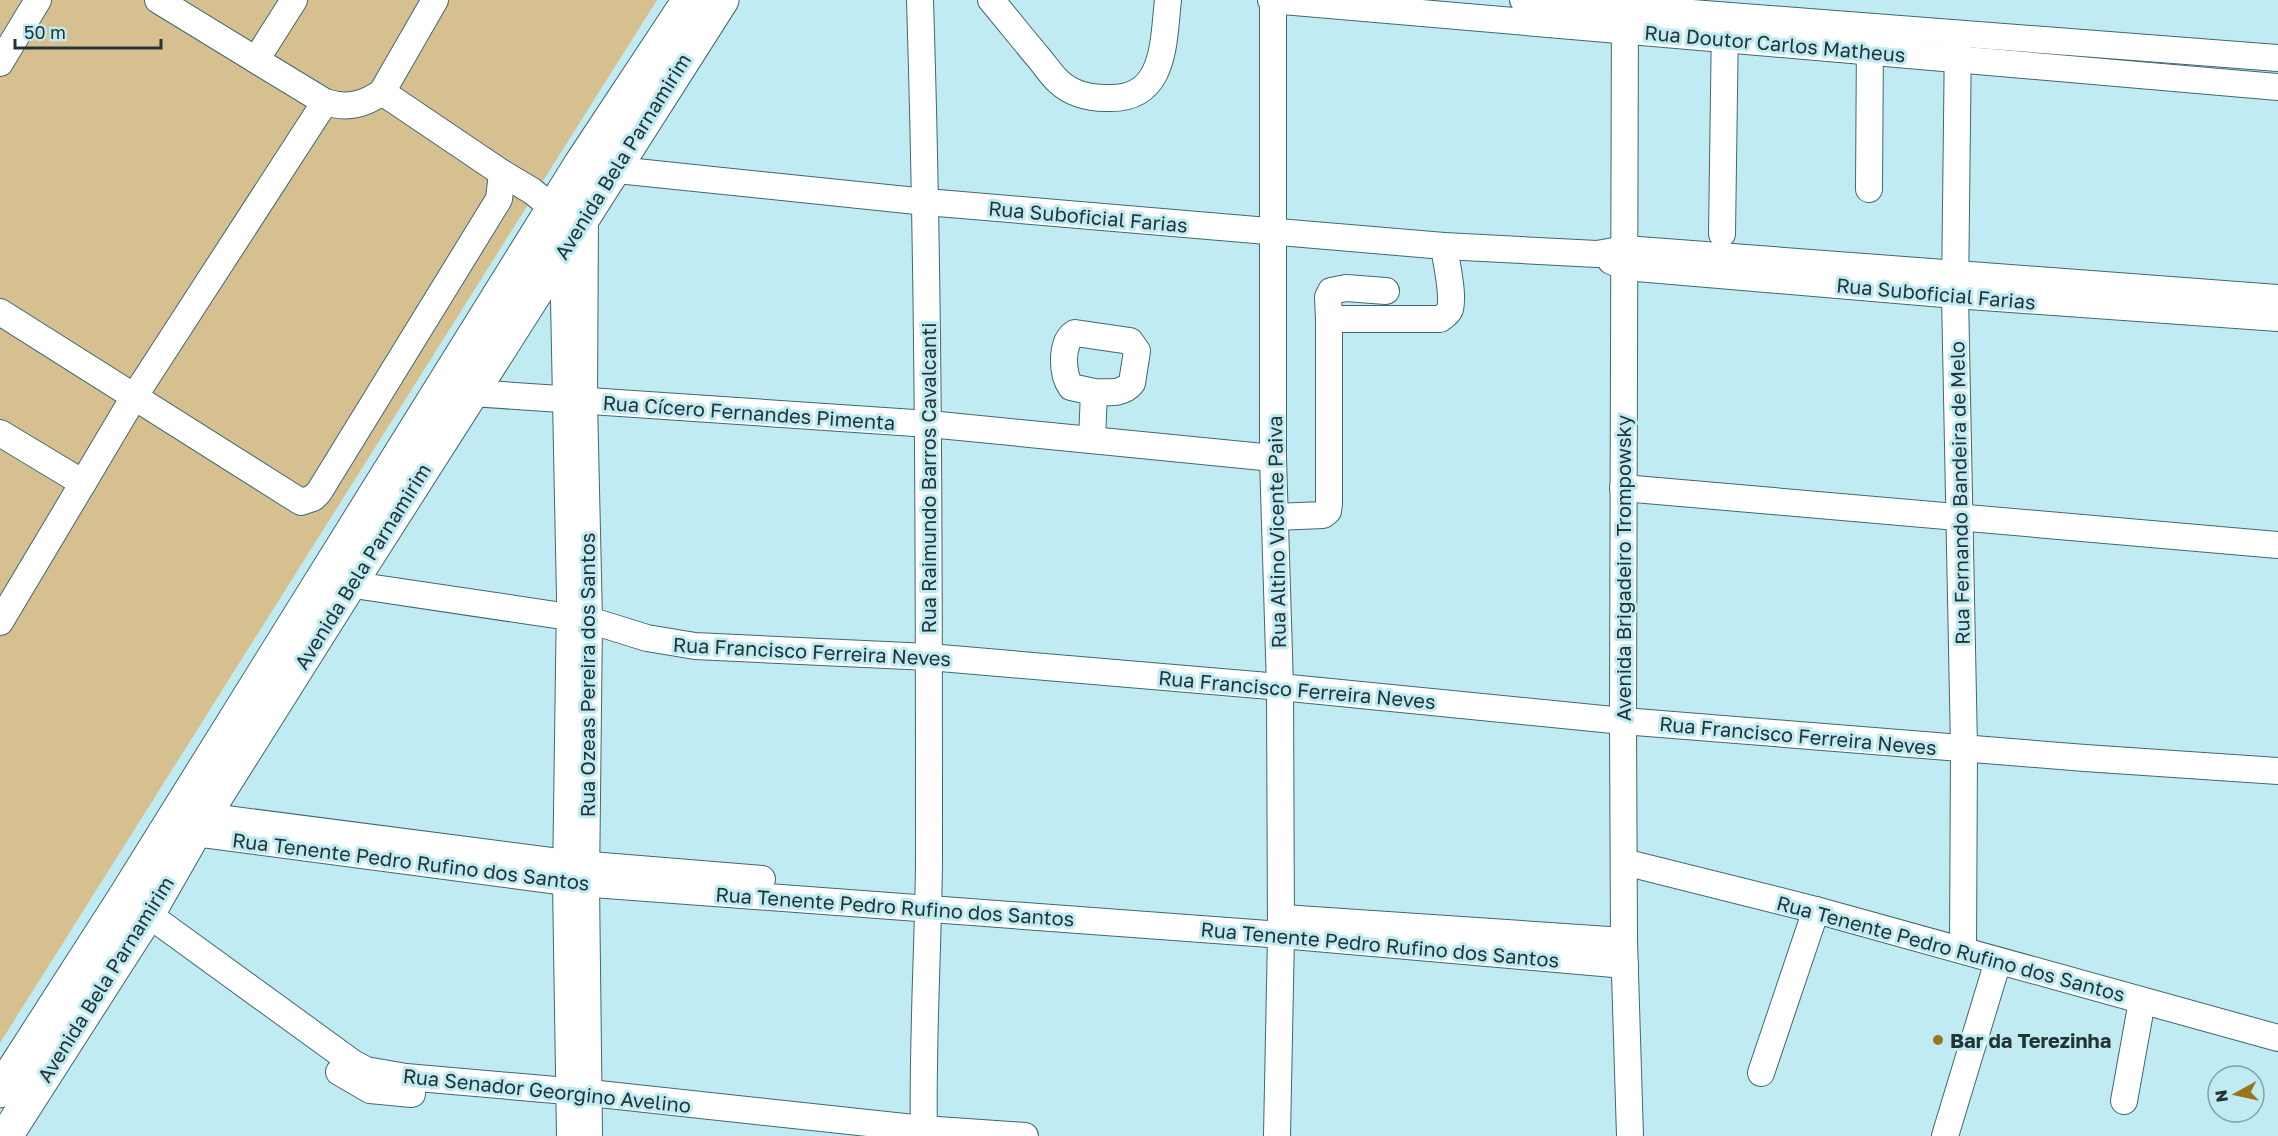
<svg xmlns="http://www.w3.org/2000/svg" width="2278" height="1136" font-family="'Golos Text',sans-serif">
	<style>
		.green { fill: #d7c090 }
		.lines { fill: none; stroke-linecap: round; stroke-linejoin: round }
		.minor-casing { stroke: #40686f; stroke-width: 28 }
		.major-casing { stroke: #40686f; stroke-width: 35 }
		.minor { stroke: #fff; stroke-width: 26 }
		.major { stroke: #fff; stroke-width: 33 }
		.poi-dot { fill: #99751f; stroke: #c0ebf3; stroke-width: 2 }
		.labels { text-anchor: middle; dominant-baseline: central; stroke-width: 6; stroke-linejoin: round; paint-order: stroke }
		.street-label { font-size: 20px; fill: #233437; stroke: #c0ebf3 }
		.poi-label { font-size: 20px; font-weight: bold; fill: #233437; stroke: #c0ebf3; text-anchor: start }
	</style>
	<rect width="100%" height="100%" fill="#c0ebf3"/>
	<polygon class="green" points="0,0 657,0 0,1043"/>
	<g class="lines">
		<g class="minor-casing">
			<g id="minor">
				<polyline points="158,0 256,60 294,0"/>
				<path d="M 920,0 C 929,287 929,575 929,862 C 928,953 922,1045 924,1136"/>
				<path d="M 991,0 C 1007,19 1022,38 1038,57 C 1045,65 1051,75 1059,82 C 1072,94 1089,98 1106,98 C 1166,101 1163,43 1168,0"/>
				<polyline points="1271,0 2278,87"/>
				<polyline points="1273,0 1273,458 1280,687 1281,935 1277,1136"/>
				<polyline points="1523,0 2278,58"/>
				<polyline points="1625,0 1623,721 1624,941 1630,1136"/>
				<polyline points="1958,35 1955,295 1964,748 1963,950"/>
				<polyline points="256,60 325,102"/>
				<polyline points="0,63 38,0"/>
				<polyline points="598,168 926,202 1444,246 1597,254 1625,249 2278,298"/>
				<polyline points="502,173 532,191 553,208"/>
				<polyline points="1869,189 1870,37"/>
				<polyline points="585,213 584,401 589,620 586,884 589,1136"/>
				<polyline points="1722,234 1725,22"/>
				<polyline points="563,250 570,598 566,882 570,1136"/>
				<polyline points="1611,261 1625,267 1955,295 2278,318"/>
				<path d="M 1386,291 L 1346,288 L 1331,291 L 1328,297 L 1329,319 L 1440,319 C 1444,316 1448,314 1450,309 C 1454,294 1446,262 1444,246"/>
				<polyline points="0,312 293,497 301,502 313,498 319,492 499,199 502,173 382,92"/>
				<polyline points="457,392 929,424 1273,458"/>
				<path d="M 0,433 L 83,483 L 134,397 L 325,102 C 347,109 364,105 382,92 L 435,0"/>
				<path d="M 1092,440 L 1094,392 C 1108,392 1122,395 1132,383 L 1137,351 L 1130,341 L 1075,333 C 1060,342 1062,375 1071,387 L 1094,392"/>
				<polyline points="1623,488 2278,545"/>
				<polyline points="1275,517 1323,515 1328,511 1329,504 1329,319"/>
				<polyline points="334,582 589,620 647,638 695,646 929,657 1280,687 1623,721 2085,758 2278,771"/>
				<polyline points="0,622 83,483"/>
				<polyline points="191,805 204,816 566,863 762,879"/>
				<polyline points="180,822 195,833 566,882 1281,935 1625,965"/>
				<polyline points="1624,862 1816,910 2278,1038"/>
				<polyline points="134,904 353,1063 366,1070 406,1077 590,1093 923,1129 1025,1136"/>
				<polyline points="1283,918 1624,941"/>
				<polyline points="339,1072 370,1090 412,1094"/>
				<polyline points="1761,1073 1816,910"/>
				<polyline points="2124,1101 2142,1001"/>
				<polyline points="1945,1136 1998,961"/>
			</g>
		</g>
		<g class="major-casing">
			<g id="major">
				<polyline points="0,1091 124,898 580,165 689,0"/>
				<polyline points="6,1136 148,914 204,816 350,584 722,0"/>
			</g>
		</g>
		<use href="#minor" class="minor"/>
		<use href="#major" class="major"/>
	</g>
	<circle class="poi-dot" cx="1938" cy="1040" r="6"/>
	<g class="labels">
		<g class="street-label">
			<text transform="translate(1775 43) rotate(5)">Rua Doutor Carlos Matheus</text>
			<text transform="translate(622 156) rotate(-58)">Avenida Bela Parnamirim</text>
			<text transform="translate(1088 216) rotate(5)">Rua Suboficial Farias</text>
			<text transform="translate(1936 293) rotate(5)">Rua Suboficial Farias</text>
			<text transform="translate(749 412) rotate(4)">Rua Cícero Fernandes Pimenta</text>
			<text transform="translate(928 478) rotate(-90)">Rua Raimundo Barros Cavalcanti</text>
			<text transform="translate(1959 493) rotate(-91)">Rua Fernando Bandeira de Melo</text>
			<text transform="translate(1276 532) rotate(-91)">Rua Altino Vicente Paiva</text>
			<text transform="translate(362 566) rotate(-58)">Avenida Bela Parnamirim</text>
			<text transform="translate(1623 568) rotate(-90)">Avenida Brigadeiro Trompowsky</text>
			<text transform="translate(812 651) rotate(3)">Rua Francisco Ferreira Neves</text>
			<text transform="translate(587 675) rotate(-90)">Rua Ozeas Pereira dos Santos</text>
			<text transform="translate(1297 689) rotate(5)">Rua Francisco Ferreira Neves</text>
			<text transform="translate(1798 735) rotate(5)">Rua Francisco Ferreira Neves</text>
			<text transform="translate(411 861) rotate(7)">Rua Tenente Pedro Rufino dos Santos</text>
			<text transform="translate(895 906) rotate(4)">Rua Tenente Pedro Rufino dos Santos</text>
			<text transform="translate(1380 944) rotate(5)">Rua Tenente Pedro Rufino dos Santos</text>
			<text transform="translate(1951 948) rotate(15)">Rua Tenente Pedro Rufino dos Santos</text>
			<text transform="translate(105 979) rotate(-58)">Avenida Bela Parnamirim</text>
			<text transform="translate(547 1090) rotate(6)">Rua Senador Georgino Avelino</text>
		</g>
		<g class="poi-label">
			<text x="1950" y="1040">Bar da Terezinha</text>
		</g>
	</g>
	<g transform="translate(2236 1094) rotate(262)"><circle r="28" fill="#c0ebf3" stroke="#81a2a8" stroke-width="1.5"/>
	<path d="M0-4.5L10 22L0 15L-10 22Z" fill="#99751f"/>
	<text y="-9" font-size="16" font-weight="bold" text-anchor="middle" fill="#233437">N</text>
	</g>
	<path d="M15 39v9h146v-9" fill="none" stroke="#233437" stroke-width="3"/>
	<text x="24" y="39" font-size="18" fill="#233437" stroke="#c0ebf3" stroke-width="4.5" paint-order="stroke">50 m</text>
</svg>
